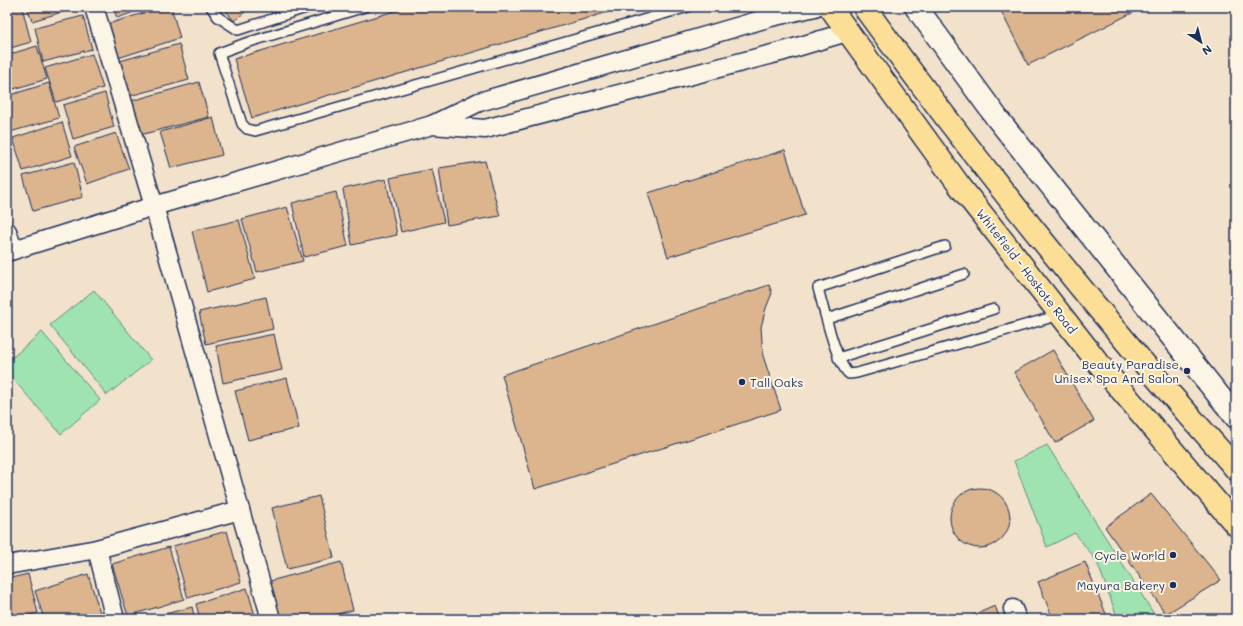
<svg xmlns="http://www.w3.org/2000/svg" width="1243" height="626" font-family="Mali,sans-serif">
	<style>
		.green { fill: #9fe4b0; stroke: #5d8a87 }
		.building { fill: #dcb48d; stroke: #1b2f5e }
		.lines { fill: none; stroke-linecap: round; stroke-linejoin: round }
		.service-casing { stroke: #1b2f5e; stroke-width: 12 }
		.minor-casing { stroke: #1b2f5e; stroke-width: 21 }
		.tertiary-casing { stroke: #1b2f5e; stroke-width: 25 }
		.primary-casing { stroke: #1b2f5e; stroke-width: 25 }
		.service { stroke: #fcf5e5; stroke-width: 9 }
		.minor { stroke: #fcf5e5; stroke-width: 18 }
		.tertiary { stroke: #fcf5e5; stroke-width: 22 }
		.primary { stroke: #fcde96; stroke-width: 22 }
		.poi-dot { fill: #1b2f5e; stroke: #fcf5e5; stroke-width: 1.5 }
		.labels { text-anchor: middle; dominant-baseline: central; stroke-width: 4; stroke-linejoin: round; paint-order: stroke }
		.street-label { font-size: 12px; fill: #1b2f5e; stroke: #fcf5e5 }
		.poi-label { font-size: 12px; fill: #1b2f5e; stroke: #fcf5e5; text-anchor: end }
	</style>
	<rect width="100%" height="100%" fill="#f2e2cb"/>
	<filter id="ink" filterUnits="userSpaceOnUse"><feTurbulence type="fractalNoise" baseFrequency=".025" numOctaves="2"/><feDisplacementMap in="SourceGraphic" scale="8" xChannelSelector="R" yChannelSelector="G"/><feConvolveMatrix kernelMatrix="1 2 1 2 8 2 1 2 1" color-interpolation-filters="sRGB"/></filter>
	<g filter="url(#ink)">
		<g class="green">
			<polygon points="94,290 151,360 107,395 50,325"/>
			<polygon points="42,332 100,400 61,434 7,372 7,362"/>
			<polygon points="1047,445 1157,619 1118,619 1097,562 1075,533 1047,547 1014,461"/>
		</g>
		<g class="building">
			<polygon points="22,7 31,42 7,49 7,11"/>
			<polygon points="27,7 76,7 76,8 32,21"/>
			<polygon points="113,7 148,7 117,18"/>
			<polygon points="163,7 171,7 180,38 118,58 108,24"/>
			<polygon points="223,7 251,7 234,21"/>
			<polygon points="268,7 281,7 273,14"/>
			<polygon points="408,7 625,7 252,118 234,59"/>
			<polygon points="999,7 1144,7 1028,65"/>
			<polygon points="83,16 92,49 43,62 35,28"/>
			<polygon points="179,44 189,80 122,98 113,63"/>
			<polygon points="37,46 47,79 7,91 7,55"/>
			<polygon points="92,54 103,88 56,102 45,68"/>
			<polygon points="199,82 209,117 140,135 131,101"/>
			<polygon points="49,83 59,118 10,132 7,121 7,96"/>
			<polygon points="105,93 114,127 73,139 63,105"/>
			<polygon points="213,117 222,155 171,168 160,132"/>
			<polygon points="62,122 72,156 23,171 13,138"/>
			<polygon points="116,133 129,169 87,184 74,147"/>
			<polygon points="785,150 805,215 668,257 648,193"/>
			<polygon points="485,161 500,216 447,225 439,168"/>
			<polygon points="74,162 83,197 33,211 23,176"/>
			<polygon points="432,169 444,222 401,232 390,178"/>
			<polygon points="386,179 397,235 352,245 343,189"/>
			<polygon points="336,192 348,246 304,257 292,203"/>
			<polygon points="287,207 303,261 257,272 242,219"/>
			<polygon points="239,220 255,279 207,292 192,231"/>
			<polygon points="769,285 772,293 766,308 761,327 763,356 781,410 535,489 502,375"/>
			<polygon points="266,297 273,329 206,344 199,312"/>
			<polygon points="274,334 282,370 223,383 216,346"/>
			<polygon points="1053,350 1094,421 1055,443 1014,372"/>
			<polygon points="287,378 299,428 248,440 235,391"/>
			<circle cx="980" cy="518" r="30"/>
			<polygon points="1151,494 1221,580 1166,614 1105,527"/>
			<polygon points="319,496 334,558 287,569 272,508"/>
			<polygon points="227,531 241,582 188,598 173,546"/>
			<polygon points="169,547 184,599 128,616 112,564"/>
			<polygon points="341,562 353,610 318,619 280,619 270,581"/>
			<polygon points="1085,562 1108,619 1053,619 1038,582"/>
			<polygon points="28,574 38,613 16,619 7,619 7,579"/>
			<polygon points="88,574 102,619 44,619 35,591"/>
			<polygon points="247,588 256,619 200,619 196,604"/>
			<polygon points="995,606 1000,619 964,619"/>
			<polygon points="192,607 195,619 145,619"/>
		</g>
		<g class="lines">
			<g class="service-casing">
				<g id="service">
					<polyline points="211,7 218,17 238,30 309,7"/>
					<polyline points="365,7 246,43 219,53 242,124 247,129 255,131 688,7"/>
					<path d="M 945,246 L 818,288 C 823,306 836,364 849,374 L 857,373 L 1060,315"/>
					<polyline points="827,319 964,274"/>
					<polyline points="838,358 994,309"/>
				</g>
			</g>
			<g class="minor-casing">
				<g id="minor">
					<polyline points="94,7 154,206 240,510"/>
					<polyline points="432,125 485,129 784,51 847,32"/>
					<polyline points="7,231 13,250"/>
					<polyline points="7,252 154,206 432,125 479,102 771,17 815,7"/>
					<polyline points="97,549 115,619"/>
					<polyline points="7,565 97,549 240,510 271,619"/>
					<polyline points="1013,609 1017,619"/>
				</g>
			</g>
			<g class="tertiary-casing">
				<polyline id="tertiary" points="916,7 997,118 1236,417"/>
			</g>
			<g class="primary-casing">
				<g id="primary">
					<polyline points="830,7 959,185 1100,365 1236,525"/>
					<path d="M 864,7 C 947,122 1035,234 1127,343 C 1162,386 1200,427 1236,469"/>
				</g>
			</g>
			<use href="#service" class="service"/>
			<use href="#minor" class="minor"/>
			<use href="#tertiary" class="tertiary"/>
			<use href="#primary" class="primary"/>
		</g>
	</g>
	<g class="poi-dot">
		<circle cx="1187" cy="371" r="4"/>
		<circle cx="742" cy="382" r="4"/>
		<circle cx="1173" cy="555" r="4"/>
		<circle cx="1173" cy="585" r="4"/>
	</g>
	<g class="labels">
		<g class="street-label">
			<text transform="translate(1027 271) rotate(52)">Whitefield - Hoskote Road</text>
		</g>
		<g class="poi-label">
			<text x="1179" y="364">Beauty Paradise<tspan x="1179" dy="14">Unisex Spa And Salon</tspan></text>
			<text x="750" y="382" text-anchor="start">Tall Oaks</text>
			<text x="1165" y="555">Cycle World</text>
			<text x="1165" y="585">Mayura Bakery</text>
		</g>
	</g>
	<rect width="1243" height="626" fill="none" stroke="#fcf5e5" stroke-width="24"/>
	<rect x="12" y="12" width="1219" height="602" fill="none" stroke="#1b2f5e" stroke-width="1.5" filter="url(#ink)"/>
	<g transform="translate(1201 42) rotate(144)" stroke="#fcf5e5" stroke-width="3" paint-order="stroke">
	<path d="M0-3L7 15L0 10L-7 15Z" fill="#1b2f5e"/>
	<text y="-6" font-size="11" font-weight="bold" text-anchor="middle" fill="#1b2f5e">N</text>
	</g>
</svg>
